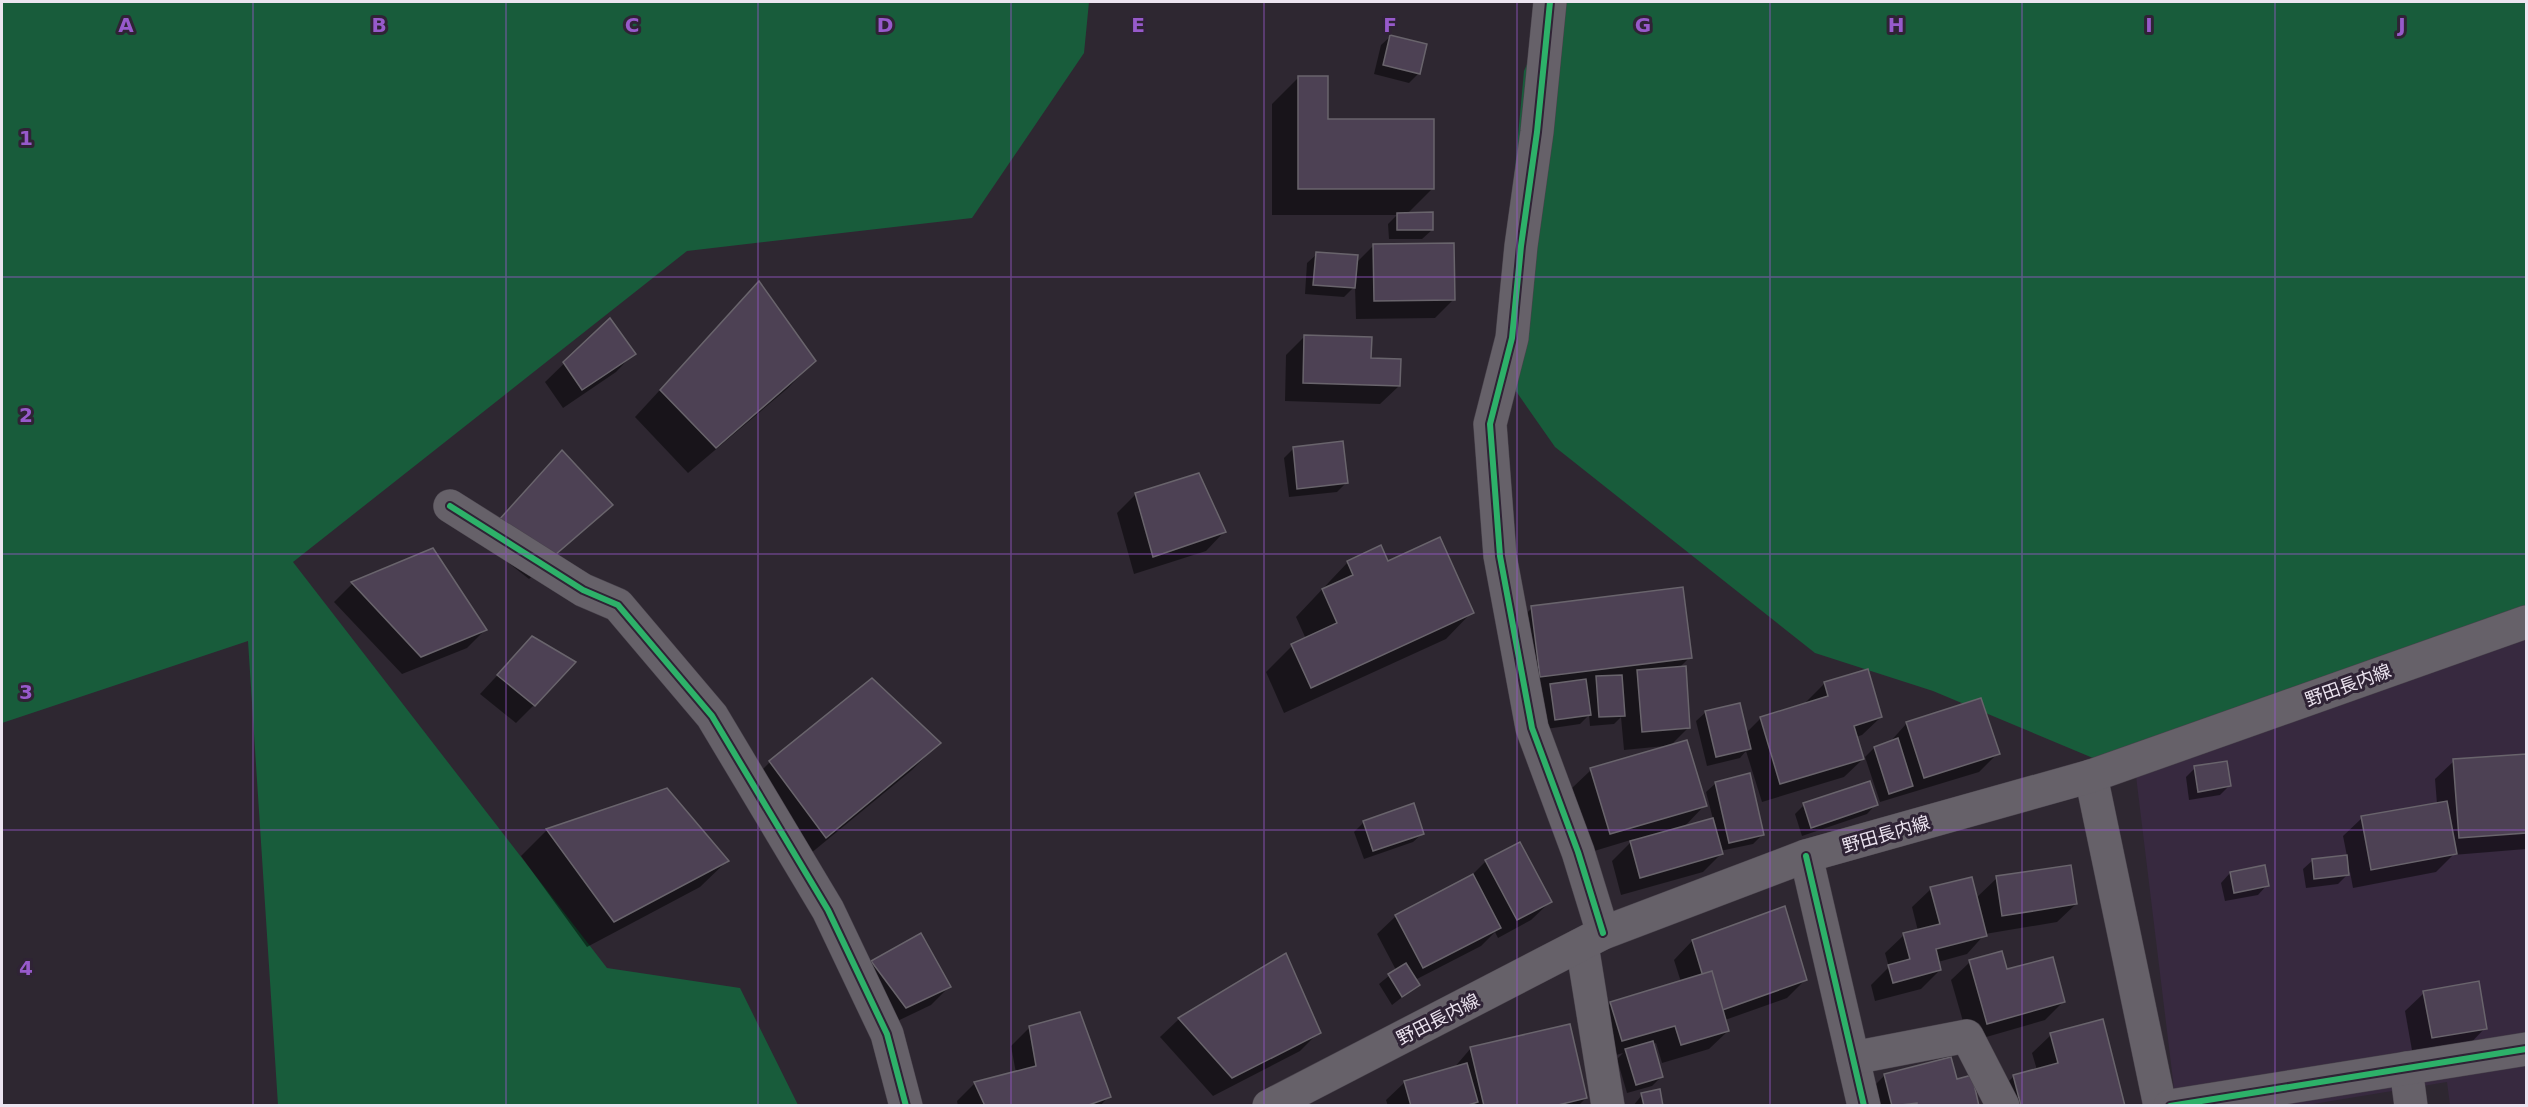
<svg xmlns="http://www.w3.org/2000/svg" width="2528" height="1107" font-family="'DejaVu Sans','Noto Sans JP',sans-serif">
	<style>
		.built { fill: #37293f }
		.forest { fill: #185c3b }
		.shadow { fill: #0007 }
		.building { fill: #4d4154; stroke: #69646c; stroke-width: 1.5 }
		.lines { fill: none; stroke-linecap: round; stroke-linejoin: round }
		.street-casing { stroke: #49434c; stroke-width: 34 }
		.secondary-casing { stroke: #49434c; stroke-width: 34 }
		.street { stroke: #666169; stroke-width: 33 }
		.secondary { stroke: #666169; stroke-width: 33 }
		.cycleway-casing { stroke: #2f2335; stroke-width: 10 }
		.cycleway { stroke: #2db169; stroke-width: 6 }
		.grid { fill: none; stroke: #975acb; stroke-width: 1.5; stroke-opacity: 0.55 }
		.labels { text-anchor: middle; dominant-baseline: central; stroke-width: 6; stroke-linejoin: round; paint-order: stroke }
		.street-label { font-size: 18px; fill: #ece4f0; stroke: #2f2335 }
		.grid-label { font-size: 20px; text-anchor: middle; font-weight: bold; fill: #975acb; stroke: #2f2335; stroke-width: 6; stroke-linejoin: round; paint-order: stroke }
	</style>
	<rect width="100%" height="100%" fill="#2e2731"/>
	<polygon class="built" points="2526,637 2526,1105 2450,1105 2447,1082 2307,1105 2176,1105 2136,776"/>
	<g class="forest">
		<polygon points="2,2 1089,2 1084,53 972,218 687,251 293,562 607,968 740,988 798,1105 278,1105 248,641 2,723"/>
		<polygon points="1554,2 2526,2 2526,637 2136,776 1933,691 1815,653 1555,447 1497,364 1524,71"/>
	</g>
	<g class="shadow">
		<polygon points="1391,36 1419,73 1409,83 1374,74 1381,45"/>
		<polygon points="1298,78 1326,121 1433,188 1407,214 1432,230 1422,239 1389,239 1388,224 1397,215 1272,215 1272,104"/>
		<polygon points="1373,246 1454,299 1435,318 1356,319 1355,286 1344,297 1305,294 1307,263 1317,254 1356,263"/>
		<polygon points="758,284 814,361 788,388 688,473 635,417"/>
		<polygon points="609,320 634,353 616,372 563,408 545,382"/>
		<polygon points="1305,336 1370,359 1399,386 1380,404 1285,401 1286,355"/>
		<polygon points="1293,449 1347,482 1337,492 1289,497 1284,458"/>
		<polygon points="1136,494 1224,532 1206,551 1134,574 1117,513"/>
		<polygon points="611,505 529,579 481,541"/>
		<polygon points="433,550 485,630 467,648 402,674 334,602 352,584"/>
		<polygon points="1348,562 1387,563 1472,612 1446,639 1284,713 1266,672 1292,646 1306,639 1296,617"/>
		<polygon points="1532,608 1690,657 1679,668 1689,727 1670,746 1705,805 1683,828 1713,819 1706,792 1716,783 1763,834 1753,844 1720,851 1721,854 1703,872 1621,895 1612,861 1634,839 1591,852 1572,788 1591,770 1665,746 1624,750 1621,717 1614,724 1590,726 1589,715 1580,724 1546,729 1505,634"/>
		<polygon points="532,638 534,705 516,723 480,694"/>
		<polygon points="1825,683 1881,717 1862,735 1856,737 1863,759 1844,777 1762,802 1746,751 1740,758 1707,766 1696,721 1706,712 1746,733 1761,718 1807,704 1806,702"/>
		<polygon points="1907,723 1998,753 1979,772 1880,802 1865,757 1874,748 1889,743"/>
		<polygon points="938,744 912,770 799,863 743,789 770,762"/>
		<polygon points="2526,755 2526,849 2453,855 2436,872 2353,888 2350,872 2338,884 2306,888 2303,869 2313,860 2347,856 2343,836 2362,818 2437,804 2435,779 2454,761"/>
		<polygon points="2195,768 2229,786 2220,795 2189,800 2186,777"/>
		<polygon points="1876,804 1867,814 1802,836 1795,814 1804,805"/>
		<polygon points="1364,822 1423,833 1413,842 1364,859 1354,832"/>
		<polygon points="547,830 727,861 700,887 587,947 521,856"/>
		<polygon points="1486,861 1550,902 1531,920 1498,938 1495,932 1481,946 1415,980 1418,985 1392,1005 1379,984 1396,970 1377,934 1396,916 1469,878"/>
		<polygon points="2230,873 2267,885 2258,895 2225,901 2221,883"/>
		<polygon points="1997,878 2076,904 2057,922 1985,934 1967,954 1938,962 1940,970 1921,989 1875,1001 1871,985 1889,967 1885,953 1904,935 1918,931 1912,907 1931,889 1976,898"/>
		<polygon points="1784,908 1806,979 1787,998 1725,1020 1728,1031 1709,1049 1662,1063 1656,1043 1652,1045 1661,1077 1652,1086 1627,1093 1617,1059 1623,1053 1603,1059 1592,1022 1611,1003 1681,982 1674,960 1692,941"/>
		<polygon points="921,935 949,987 931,1005 887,1026 853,980 872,962"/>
		<polygon points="1285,955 1319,1032 1300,1051 1213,1096 1160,1037 1179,1019"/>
		<polygon points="1970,962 2006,971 2064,1001 2045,1020 1969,1042 1951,980"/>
		<polygon points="2424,993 2485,1028 2467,1047 2413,1056 2405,1011"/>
		<polygon points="1029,1028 1109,1096 1100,1106 958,1106 957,1101 975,1083 1016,1073 1011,1046"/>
		<polygon points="2051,1035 2124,1106 1998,1106 1995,1095 2014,1076 2037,1070 2032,1053"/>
		<polygon points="1471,1048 1586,1098 1578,1106 1388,1106 1386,1100 1405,1082 1453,1069"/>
		<polygon points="1885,1075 1956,1081 1978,1106 1869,1106 1866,1094"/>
		<polygon points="1642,1095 1662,1106 1633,1106"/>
	</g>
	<g class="building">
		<polygon points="1390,35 1427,44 1420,74 1383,65"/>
		<polygon points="1298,76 1328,76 1328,119 1434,119 1434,189 1298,189"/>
		<polygon points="1433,212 1433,230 1397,230 1397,213"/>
		<polygon points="1454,243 1455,300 1374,301 1373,244"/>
		<polygon points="1316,252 1358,255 1355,288 1313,285"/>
		<polygon points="759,281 816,361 716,448 660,390"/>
		<polygon points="610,318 636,354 582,390 563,362"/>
		<polygon points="1304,335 1372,337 1371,358 1401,359 1400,386 1303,383"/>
		<polygon points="1343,441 1348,483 1297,489 1293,447"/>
		<polygon points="562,450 613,505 548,561 498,521"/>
		<polygon points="1199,473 1226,532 1153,557 1135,493"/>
		<polygon points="1440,537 1474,613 1311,688 1291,644 1337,623 1322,589 1353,575 1347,561 1381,545 1388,561"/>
		<polygon points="433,548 487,630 421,657 351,582"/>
		<polygon points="1683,587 1692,658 1540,677 1531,606"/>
		<polygon points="532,636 576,662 535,706 497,675"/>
		<polygon points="1686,666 1690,728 1642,732 1637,670"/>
		<polygon points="1868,669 1882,717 1854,726 1864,759 1780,784 1760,717 1828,696 1824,682"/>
		<polygon points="1622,675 1625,716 1599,717 1596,676"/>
		<polygon points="872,678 941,743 826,838 769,761"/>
		<polygon points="1586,679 1591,715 1555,720 1550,684"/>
		<polygon points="1981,698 2000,754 1924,778 1906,722"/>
		<polygon points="1740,703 1751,749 1716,757 1705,711"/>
		<polygon points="1898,738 1913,786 1889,794 1874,747"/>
		<polygon points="1687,740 1707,806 1610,834 1590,768"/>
		<polygon points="2526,754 2526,833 2459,838 2453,759"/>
		<polygon points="2227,761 2231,786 2198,792 2194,766"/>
		<polygon points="1750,773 1764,835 1729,843 1715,782"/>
		<polygon points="1870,781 1878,805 1811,828 1803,803"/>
		<polygon points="667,788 729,861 614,922 546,829"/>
		<polygon points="2447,801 2457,854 2371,870 2361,816"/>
		<polygon points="1414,803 1424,834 1373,851 1363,821"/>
		<polygon points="1713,818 1723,854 1640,878 1630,841"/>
		<polygon points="1520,842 1552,902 1517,920 1485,860"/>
		<polygon points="2347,855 2349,875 2314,879 2312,859"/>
		<polygon points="2071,865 2077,904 2002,916 1996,876"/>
		<polygon points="2265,865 2269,886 2234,893 2230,872"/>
		<polygon points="1473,874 1501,928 1423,968 1395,915"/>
		<polygon points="1972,877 1987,936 1936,949 1941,970 1893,983 1888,965 1910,959 1903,933 1940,924 1930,887"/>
		<polygon points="1785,906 1807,980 1714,1013 1692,940"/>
		<polygon points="921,933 951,987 906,1008 871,961"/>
		<polygon points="2002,951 2007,969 2053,957 2065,1002 1987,1024 1969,960"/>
		<polygon points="1286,953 1321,1033 1232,1078 1178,1018"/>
		<polygon points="1406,963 1420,985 1402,997 1388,974"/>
		<polygon points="1712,971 1729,1031 1681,1045 1675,1026 1622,1041 1610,1002"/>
		<polygon points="2479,981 2487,1029 2432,1038 2423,991"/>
		<polygon points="1080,1012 1111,1097 1086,1106 985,1106 974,1082 1036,1066 1029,1026"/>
		<polygon points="2103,1019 2125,1106 2021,1106 2013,1075 2058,1063 2050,1033"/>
		<polygon points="1570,1024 1587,1098 1554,1106 1484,1106 1470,1047"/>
		<polygon points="1653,1041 1663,1077 1636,1085 1625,1049"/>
		<polygon points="1951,1057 1957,1079 1972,1075 1979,1106 1917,1106 1917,1103 1892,1106 1884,1074"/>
		<polygon points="1467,1063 1478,1102 1465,1106 1411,1106 1404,1081"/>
		<polygon points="1660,1089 1663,1106 1644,1106 1641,1093"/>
	</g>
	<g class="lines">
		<g class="street-casing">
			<g id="street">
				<polyline points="1550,2 1537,132 1521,246 1512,338 1490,424 1500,556 1532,728 1578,852 1603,933"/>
				<polyline points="450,506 583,590 618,605 712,716 828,910 887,1034 906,1106"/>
				<polyline points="2091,776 2160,1106"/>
				<polyline points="1806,856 1864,1106"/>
				<polyline points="1582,945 1608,1106"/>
				<polyline points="1853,1058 1967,1036 2003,1106"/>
				<polyline points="2406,1068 2411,1106"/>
				<polyline points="2170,1106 2526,1049"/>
			</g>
		</g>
		<g class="secondary-casing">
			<polyline id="secondary" points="1269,1106 1603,933 1806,856 2091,776 2526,622"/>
		</g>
		<use href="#street" class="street"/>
		<use href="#secondary" class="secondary"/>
		<g class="cycleway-casing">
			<g id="cycleway">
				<polyline points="1550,2 1537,132 1521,246 1512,338 1490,424 1500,556 1532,728 1578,852 1603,933"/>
				<polyline points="450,506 583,590 618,605 712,716 828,910 887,1034 906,1106"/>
				<polyline points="1806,856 1864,1106"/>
				<polyline points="2170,1106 2526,1049"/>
			</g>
		</g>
		<use href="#cycleway" class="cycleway"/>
	</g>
	<path class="grid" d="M 253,2 L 253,1106M 506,2 L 506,1106M 758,2 L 758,1106M 1011,2 L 1011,1106M 1264,2 L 1264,1106M 1517,2 L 1517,1106M 1770,2 L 1770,1106M 2022,2 L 2022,1106M 2275,2 L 2275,1106M 2,277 L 2526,277M 2,554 L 2526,554M 2,830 L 2526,830"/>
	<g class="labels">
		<g class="street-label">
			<text transform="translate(2348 685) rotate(-20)">野田長内線</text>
			<text transform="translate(1886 834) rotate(-16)">野田長内線</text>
			<text transform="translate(1438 1019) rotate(-27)">野田長内線</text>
		</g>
	</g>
	<g class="grid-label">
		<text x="126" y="32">A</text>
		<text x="379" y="32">B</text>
		<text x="632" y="32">C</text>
		<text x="885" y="32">D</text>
		<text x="1138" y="32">E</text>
		<text x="1390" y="32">F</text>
		<text x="1643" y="32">G</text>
		<text x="1896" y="32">H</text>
		<text x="2149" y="32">I</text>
		<text x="2402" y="32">J</text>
		<text x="26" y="145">1</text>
		<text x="26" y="422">2</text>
		<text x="26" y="699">3</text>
		<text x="26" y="975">4</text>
	</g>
	<rect width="2528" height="1107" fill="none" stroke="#ece4f0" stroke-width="6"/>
</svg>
